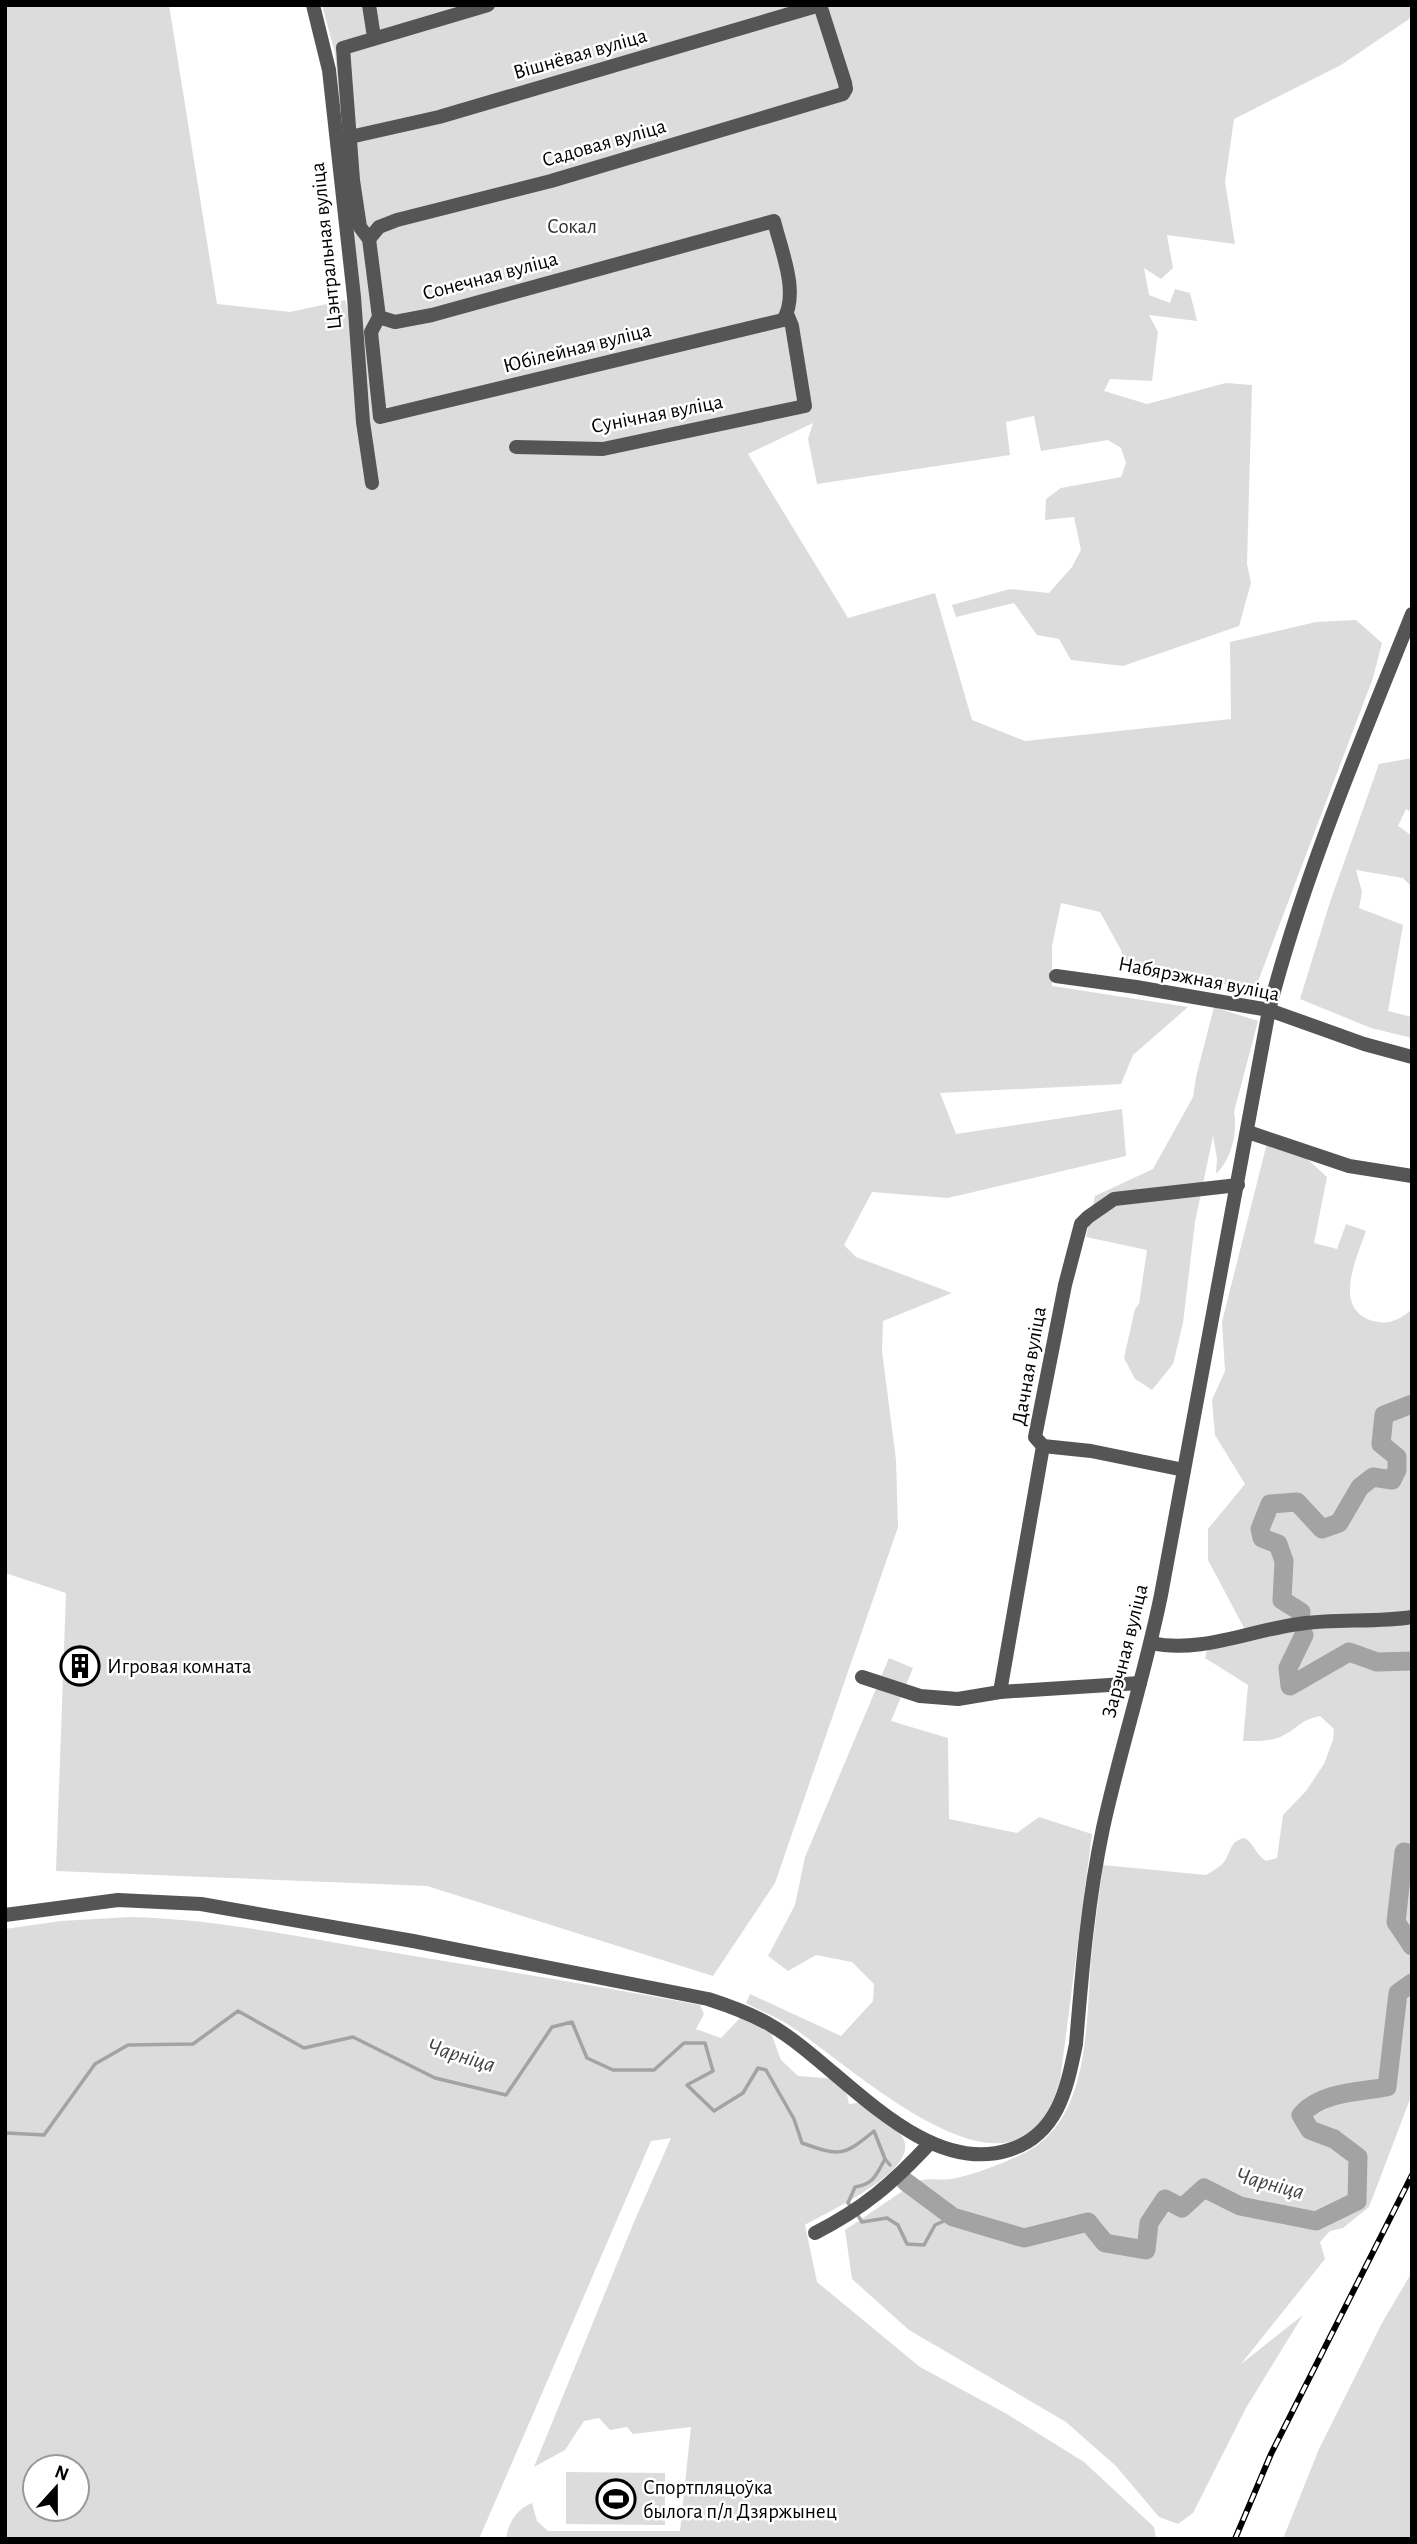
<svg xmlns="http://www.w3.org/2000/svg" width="1417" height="2544" font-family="'Alegreya Sans',sans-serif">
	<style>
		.green { fill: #dcdcdc; fill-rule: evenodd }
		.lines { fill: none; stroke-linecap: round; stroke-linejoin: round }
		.stream { stroke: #a3a3a3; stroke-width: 3.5 }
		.river { stroke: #a3a3a3; stroke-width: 19 }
		.minor { stroke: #555; stroke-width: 14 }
		.tertiary { stroke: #555; stroke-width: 14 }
		.rail-casing { stroke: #000; stroke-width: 6 }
		.rail { stroke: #fff; stroke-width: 3.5; stroke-dasharray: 10; stroke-linecap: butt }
		.labels { text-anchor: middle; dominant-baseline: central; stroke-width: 5; stroke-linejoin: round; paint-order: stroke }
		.street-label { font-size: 21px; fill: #000; stroke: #fff }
		.park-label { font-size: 21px; fill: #333; stroke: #fff }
		.poi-label { font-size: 21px; fill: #000; stroke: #fff; text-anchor: start }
		.water-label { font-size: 23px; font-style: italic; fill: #444; stroke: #fff }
	</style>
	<rect width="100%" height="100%" fill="#fff"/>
	<g class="green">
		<polygon points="5,5 169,5 217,304 290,312 345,300 361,364 364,355 335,53 322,5 1412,5 1412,17 1341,65 1234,119 1225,182 1235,244 1167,235 1173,268 1161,279 1144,268 1149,295 1170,303 1175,289 1190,293 1197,321 1149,315 1158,332 1152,381 1110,379 1104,391 1147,404 1226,383 1252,385 1247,564 1251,583 1239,626 1123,666 1071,660 1059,639 1037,635 1014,603 956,617 952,605 1010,589 1049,593 1072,567 1081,550 1074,517 1045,520 1046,499 1061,488 1121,477 1126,463 1121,448 1108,440 1041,451 1034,416 1006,422 1010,455 817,484 808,439 813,423 748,454 848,618 935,593 972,720 1025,741 1231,719 1230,642 1316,622 1356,620 1382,643 1373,678 1257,984 1187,985 1127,974 1121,950 1100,912 1061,903 1052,946 1052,986 1188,1007 1133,1055 1121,1084 940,1093 956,1134 1122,1109 1126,1156 948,1198 872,1192 844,1245 856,1257 952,1293 883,1321 882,1351 896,1460 898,1527 775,1883 713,1976 427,1886 56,1871 66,1593 5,1573"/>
		<polygon points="1412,758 1412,812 1406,809 1398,826 1412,836 1412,887 1403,878 1356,870 1362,892 1359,908 1403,925 1388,1011 1412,1017 1412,1038 1371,1028 1300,999 1330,902 1379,764"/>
		<path d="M 1214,1007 L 1258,1021 L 1234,1112 C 1238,1133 1231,1160 1216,1174 L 1217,1159 L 1213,1136 L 1195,1222 L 1183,1323 L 1173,1364 L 1152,1390 L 1135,1379 L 1124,1358 L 1135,1309 L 1139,1304 L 1147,1250 L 1086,1237 L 1095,1196 L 1153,1169 L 1193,1097 L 1196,1077 Z"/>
		<path d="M 1267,1143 L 1302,1154 L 1327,1177 L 1314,1243 L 1337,1249 L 1346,1224 L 1366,1231 C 1356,1260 1330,1313 1378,1322 C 1391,1324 1402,1318 1412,1309 L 1412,2094 L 1369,2207 L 1343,2228 L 1330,2231 L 1320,2242 L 1325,2259 L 1241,2364 L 1303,2315 L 1246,2408 L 1193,2513 L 1178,2524 L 1159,2517 L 1116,2466 L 1066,2422 L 909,2330 L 852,2279 L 845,2230 L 916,2182 C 929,2177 939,2181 952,2179 C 974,2175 1008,2162 1028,2151 C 1090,2118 1086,2021 1091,1961 C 1094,1929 1099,1897 1103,1865 L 1206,1875 C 1213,1871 1222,1866 1226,1859 C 1232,1848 1231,1841 1245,1838 C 1255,1845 1256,1855 1266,1861 L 1277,1858 L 1283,1815 L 1306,1791 L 1324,1764 L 1333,1740 L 1334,1729 L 1320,1716 C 1299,1721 1303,1724 1286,1734 C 1273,1742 1258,1741 1243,1741 L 1248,1685 L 1205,1658 L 1209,1642 L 1244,1628 L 1208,1560 L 1208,1529 L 1245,1484 L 1215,1435 L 1212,1400 L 1225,1371 L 1222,1322 Z"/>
		<path d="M 889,1658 L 913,1668 L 891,1721 L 948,1738 L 949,1819 L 1017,1833 L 1039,1817 L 1092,1834 L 1060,2081 C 1053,2101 1046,2123 1027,2135 C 963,2176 837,2054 784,2022 C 772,2015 758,2010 746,2003 L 750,1994 L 841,2036 L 873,2001 L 874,1984 L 852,1962 L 816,1955 L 788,1971 L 768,1956 L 795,1905 L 805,1857 Z"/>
		<path d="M 130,1917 C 214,1919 296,1936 378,1950 C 486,1968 593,1985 700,2005 L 704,2014 L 696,2029 L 721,2038 L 740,2018 L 771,2033 L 781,2060 L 798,2076 L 837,2079 L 845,2085 L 849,2104 L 865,2102 C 877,2113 898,2125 904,2140 C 917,2172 827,2212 805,2225 L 817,2282 L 920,2367 L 1005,2413 L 1084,2462 L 1154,2527 L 1156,2539 L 506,2539 C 509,2521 516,2510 532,2503 L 537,2521 L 548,2531 L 680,2531 L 691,2427 L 633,2434 L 627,2427 L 610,2430 L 599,2418 L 584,2421 L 565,2450 L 534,2467 L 634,2222 L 671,2138 L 651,2141 L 479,2539 L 5,2539 L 5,1929 L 61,1921 ZM 35,2467 L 77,2467 L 77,2509 L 35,2509 Z"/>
		<polygon points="1412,2272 1412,2539 1283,2539 1319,2449 1382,2323"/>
		<polygon points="566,2472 665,2473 665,2525 566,2524"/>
	</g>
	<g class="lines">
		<g class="stream">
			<path d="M 5,2135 L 7,2133 L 44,2135 L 95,2064 L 128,2045 L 193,2044 L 238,2011 L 304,2048 L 353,2037 L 435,2078 L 506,2095 L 552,2027 L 572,2022 L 587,2058 L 613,2070 L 654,2070 L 684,2043 L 705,2043 L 713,2071 L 687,2085 L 714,2111 L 743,2093 L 758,2068 L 766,2070 L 794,2119 L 802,2143 C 839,2156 843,2157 874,2131 L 885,2159 L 890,2165"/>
			<path d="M 852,2208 L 848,2203 L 855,2187 C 874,2184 876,2175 885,2159"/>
			<polyline points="857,2214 862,2222 887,2218 898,2225 907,2244 924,2245 935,2225 953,2217"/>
		</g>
		<g class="river">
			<polyline points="1301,1612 1282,1600 1284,1561 1278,1544 1262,1538 1260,1529 1270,1504 1297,1502 1322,1529 1339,1523 1360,1487 1373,1477 1392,1480 1397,1470 1397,1457 1381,1444 1384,1415 1412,1404"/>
			<polyline points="1304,1635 1288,1668 1290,1686 1349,1652 1377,1662 1412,1661"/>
			<polyline points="1412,1854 1404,1852 1396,1922 1412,1946"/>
			<path d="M 906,2182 L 953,2217 L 1024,2238 L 1088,2222 L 1105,2243 L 1146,2250 L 1149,2223 L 1165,2199 L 1182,2208 L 1204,2188 L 1240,2206 L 1316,2221 L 1357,2201 L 1358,2157 L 1334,2139 L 1310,2130 L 1301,2115 C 1320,2092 1359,2092 1387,2087 L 1398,1993 L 1412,1983"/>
		</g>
		<g class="minor">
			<polyline points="313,5 329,70 354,297 363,422 372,483"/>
			<polyline points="369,5 374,37"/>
			<polyline points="350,137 439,117 820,5"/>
			<polyline points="369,239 379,227 397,220 551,181 843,94 846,89 845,83 820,5"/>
			<path d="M 379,317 L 395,322 L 432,315 L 774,221 C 781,250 800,294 783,320 L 380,417 L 371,332 L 379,317 L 369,239 L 360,227 L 353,180 L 343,48 L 488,5"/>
			<polyline points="516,447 603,449 805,406 792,326 787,314"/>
			<polyline points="1056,976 1136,987 1269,1010 1364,1044 1412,1057"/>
			<polyline points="1248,1132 1349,1166 1412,1176"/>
			<polyline points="1043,1446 1091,1451 1184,1470"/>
			<path d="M 1151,1643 C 1200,1654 1251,1630 1299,1624 C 1336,1618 1375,1623 1412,1617"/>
			<polyline points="862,1677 920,1696 958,1699 1000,1692 1140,1683"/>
			<polyline points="1000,1692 1043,1446 1035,1437 1065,1285 1081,1224 1088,1217 1114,1199 1238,1185"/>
			<path d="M 815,2233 C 864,2208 893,2183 930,2143"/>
		</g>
		<path class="tertiary" d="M 5,1915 L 118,1900 L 201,1904 L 413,1941 L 708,1999 C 730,2006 752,2014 772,2026 C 839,2065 921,2178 1009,2150 C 1058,2135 1067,2088 1076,2044 C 1082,1971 1088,1899 1103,1828 C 1120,1750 1145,1674 1161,1595 L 1269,1010 C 1304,874 1360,744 1412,614"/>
		<g class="rail-casing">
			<polyline id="rail" points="1235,2539 1271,2454 1412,2175"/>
		</g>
		<use href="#rail" class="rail"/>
	</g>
	<defs>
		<g id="building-ring" transform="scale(2.0125)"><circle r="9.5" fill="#fff" stroke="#000" stroke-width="1.5"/><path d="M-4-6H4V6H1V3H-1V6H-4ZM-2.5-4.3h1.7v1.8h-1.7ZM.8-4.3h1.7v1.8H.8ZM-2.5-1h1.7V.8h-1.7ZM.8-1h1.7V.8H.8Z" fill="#000"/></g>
		<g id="stadium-ring" transform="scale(2.0125)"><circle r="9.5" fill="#fff" stroke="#000" stroke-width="1.5"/><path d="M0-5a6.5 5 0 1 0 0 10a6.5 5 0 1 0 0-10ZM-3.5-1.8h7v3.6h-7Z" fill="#000"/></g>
	</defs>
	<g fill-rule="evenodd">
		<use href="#building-ring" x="80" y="1666"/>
		<use href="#stadium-ring" x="616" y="2499"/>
	</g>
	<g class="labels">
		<g class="street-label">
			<text transform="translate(580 54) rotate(-16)">Вішнёвая вуліца</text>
			<text transform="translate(604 143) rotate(-16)">Садовая вуліца</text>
			<text transform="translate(326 246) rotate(-96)">Цэнтральная вуліца</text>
			<text transform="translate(490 276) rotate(-15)">Сонечная вуліца</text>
			<text transform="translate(577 348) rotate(-14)">Юбілейная вуліца</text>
			<text transform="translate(657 414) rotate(-11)">Сунічная вуліца</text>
			<text transform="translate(1199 979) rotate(11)">Набярэжная вуліца</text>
			<text transform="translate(1029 1366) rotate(-80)">Дачная вуліца</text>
			<text transform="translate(1125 1651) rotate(-76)">Зарэчная вуліца</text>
		</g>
		<g class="park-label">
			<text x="572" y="226">Сокал</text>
		</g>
		<g class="poi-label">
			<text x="107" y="1666">Игровая комната</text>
			<text x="643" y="2487">Спортпляцоўка<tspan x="643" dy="24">былога п/л Дзяржынец</tspan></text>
		</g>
		<g class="water-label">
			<text transform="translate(461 2056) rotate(17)">Чарніца</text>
			<text transform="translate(1270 2184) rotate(15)">Чарніца</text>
		</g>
	</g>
	<rect width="1417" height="2544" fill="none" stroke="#000000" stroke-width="14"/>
	<g transform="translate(56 2488) rotate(21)"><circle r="33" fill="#ffffff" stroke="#999999" stroke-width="2"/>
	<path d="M0-5L12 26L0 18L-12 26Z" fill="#000000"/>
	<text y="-10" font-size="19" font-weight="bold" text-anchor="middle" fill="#000000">N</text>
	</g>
</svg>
